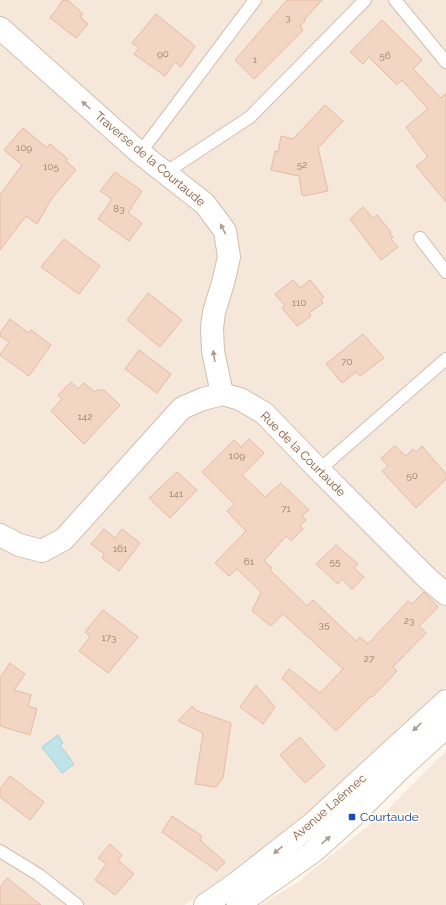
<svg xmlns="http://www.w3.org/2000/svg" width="446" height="905" font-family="Raleway,sans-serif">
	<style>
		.residential { fill: #f5e8da }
		.water { fill: #bfe3e8; stroke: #a5d3da }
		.building { fill: #f3d5c3; stroke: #e6bba3 }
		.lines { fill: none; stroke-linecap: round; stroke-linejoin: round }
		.service-casing { stroke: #d1beb0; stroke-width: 14 }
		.minor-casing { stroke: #d1beb0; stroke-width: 24 }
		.secondary-casing { stroke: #d6c0b0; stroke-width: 24 }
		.service { stroke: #fff; stroke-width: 12 }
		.minor { stroke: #fff; stroke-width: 22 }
		.secondary { stroke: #fff; stroke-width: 22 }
		.oneway { fill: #af9d94 }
		.transit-dot { fill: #1a4fb4; stroke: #fffaf3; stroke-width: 1.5 }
		.labels { text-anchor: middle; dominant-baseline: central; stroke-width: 3.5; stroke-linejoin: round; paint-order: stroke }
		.number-label { font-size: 10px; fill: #987a6a }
		.street-label { font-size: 12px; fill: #7a5c4d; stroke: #fffaf3 }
		.transit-label { font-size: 12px; fill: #164399; stroke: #fffaf3; text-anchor: start }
	</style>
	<rect width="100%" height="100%" fill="#fdf6ec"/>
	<g class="residential">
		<polygon points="0,0 446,0 446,687 364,760 280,839 184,905 0,905"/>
		<polygon points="446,751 446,905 261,905 299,881 382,815"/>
	</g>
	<polygon class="water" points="58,735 63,743 60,745 74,764 62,773 42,747"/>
	<g class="building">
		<polygon points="63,0 68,0 83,14 80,17 88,24 76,38 50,18"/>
		<polygon points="287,0 322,0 304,20 305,21 300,26 303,30 254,79 235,60"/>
		<polygon points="156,14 195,46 181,67 175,62 165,76 134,54 139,48 132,43"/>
		<polygon points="382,20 422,60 413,69 441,98 446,93 446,202 416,166 428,157 406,127 428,109 402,80 397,85 369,57 363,64 350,52"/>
		<polygon points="325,105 343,121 318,148 328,191 304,196 302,195 299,176 271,170 275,151 278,152 281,136 293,139"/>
		<polygon points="23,128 47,148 50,144 68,159 66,161 76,170 52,198 37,224 26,216 0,250 0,195 22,165 4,150"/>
		<polygon points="115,172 142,191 128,213 142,223 129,241 98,219 112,199 100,191"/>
		<polygon points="363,207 373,218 377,215 391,232 390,234 393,237 391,239 398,247 381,260 350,219"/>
		<polygon points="64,239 100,266 79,294 41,267"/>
		<polygon points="293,280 300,288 310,280 324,297 321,299 323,303 309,313 311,316 297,326 282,308 285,306 275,294"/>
		<polygon points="148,293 182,320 160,347 127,320"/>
		<polygon points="10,319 29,333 31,330 51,345 29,376 0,355 9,342 0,336 0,333"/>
		<polygon points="363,334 384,358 360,376 356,372 342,383 326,364"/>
		<polygon points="139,350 171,374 157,393 125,369"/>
		<polygon points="71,382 78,389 84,383 95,392 97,390 104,390 120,405 84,444 51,411 62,399 58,395"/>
		<polygon points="249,439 264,453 242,475 265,497 281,483 309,510 302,516 306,520 300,526 303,529 291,541 286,536 264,561 272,568 270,570 307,606 313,600 356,641 360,637 368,644 408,601 412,604 424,592 438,607 419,626 426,633 393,667 397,671 378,691 372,697 371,696 336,731 282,678 289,669 320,693 343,669 283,614 271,626 252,611 261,592 237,569 229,576 215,563 246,531 227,511 234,504 202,472 234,440 241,447"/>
		<polygon points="395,446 406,456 413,449 416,452 422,446 446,474 446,479 416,508 382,471 388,466 381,458"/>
		<polygon points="177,472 197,490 170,518 149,498"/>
		<polygon points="104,529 115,538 122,529 140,543 119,571 102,558 104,554 91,544"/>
		<polygon points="336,545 358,564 354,568 364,577 352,589 342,579 338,584 316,564"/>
		<polygon points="103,610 138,637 108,673 79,651 90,637 85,632"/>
		<polygon points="10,663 25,674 14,690 31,695 28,706 37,709 30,735 0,726 0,678"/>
		<polygon points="256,685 275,707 263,724 240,707"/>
		<polygon points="192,706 197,711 231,723 223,778 216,787 195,784 203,733 178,721"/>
		<polygon points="300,737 325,766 305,783 280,755"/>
		<polygon points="10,776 44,802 30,820 0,797 0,789"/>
		<polygon points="172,816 202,836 200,840 225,862 217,871 162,832"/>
		<polygon points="110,844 122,855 118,860 134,874 115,895 95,880 106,864 98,858"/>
		<polygon points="7,878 41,905 0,905 0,887"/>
	</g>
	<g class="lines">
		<g class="service-casing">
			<g id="service">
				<polyline points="395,0 446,62"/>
				<polyline points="140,153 255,0"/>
				<polyline points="165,173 250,117 365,0"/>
				<polyline points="420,238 446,272"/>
				<polyline points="319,470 446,359"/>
				<polyline points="0,851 39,875 77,905"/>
			</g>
		</g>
		<g class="minor-casing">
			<g id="minor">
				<polyline points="0,28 140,153 205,204 225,231 229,257 223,283 214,312 212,328 213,351 222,394"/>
				<polyline points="0,535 19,545 42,551 64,539 182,408 203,399 222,394 240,399 264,413 319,470 428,579 446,594"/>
			</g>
		</g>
		<g class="secondary-casing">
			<g id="secondary">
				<polyline points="205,905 238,882 312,824 446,701"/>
				<polyline points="238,905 314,851 352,817 399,770 446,727"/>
			</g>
		</g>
		<use href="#service" class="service"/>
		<use href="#minor" class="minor"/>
		<use href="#secondary" class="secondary"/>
	</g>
	<defs><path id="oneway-solid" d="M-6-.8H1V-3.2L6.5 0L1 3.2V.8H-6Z"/></defs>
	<g class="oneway">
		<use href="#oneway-solid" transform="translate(86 105) rotate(-138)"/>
		<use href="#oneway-solid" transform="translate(223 229) rotate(-117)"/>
		<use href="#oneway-solid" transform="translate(214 356) rotate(-99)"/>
		<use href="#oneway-solid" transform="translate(417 727) rotate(137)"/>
		<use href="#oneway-solid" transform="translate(326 840) rotate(-41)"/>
		<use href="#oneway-solid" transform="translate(278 850) rotate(140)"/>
	</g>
	<rect class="transit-dot" x="348" y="813" width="8" height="8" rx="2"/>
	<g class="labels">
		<g class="number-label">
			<text x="288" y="17">3</text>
			<text x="163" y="53">90</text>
			<text x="385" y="55">56</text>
			<text x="255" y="59">1</text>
			<text x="24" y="147">109</text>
			<text x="302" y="164">52</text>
			<text x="51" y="166">105</text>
			<text x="119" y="208">83</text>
			<text x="299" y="302">110</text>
			<text x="347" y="361">70</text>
			<text x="85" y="416">142</text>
			<text x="237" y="455">109</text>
			<text x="412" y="475">50</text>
			<text x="176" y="493">141</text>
			<text x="286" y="508">71</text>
			<text x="120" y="548">161</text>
			<text x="249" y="561">61</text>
			<text x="335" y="561">55</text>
			<text x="409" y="620">23</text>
			<text x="324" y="624">35</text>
			<text x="109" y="637">173</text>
			<text x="369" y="658">27</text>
		</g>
		<g class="street-label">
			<text transform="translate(150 159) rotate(40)">Traverse de la Courtaude</text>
			<text transform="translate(303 454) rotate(45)">Rue de la Courtaude</text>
			<text transform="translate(329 807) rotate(-41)">Avenue Laënnec</text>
		</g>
		<g class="transit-label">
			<text x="360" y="817">Courtaude</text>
		</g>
	</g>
</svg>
